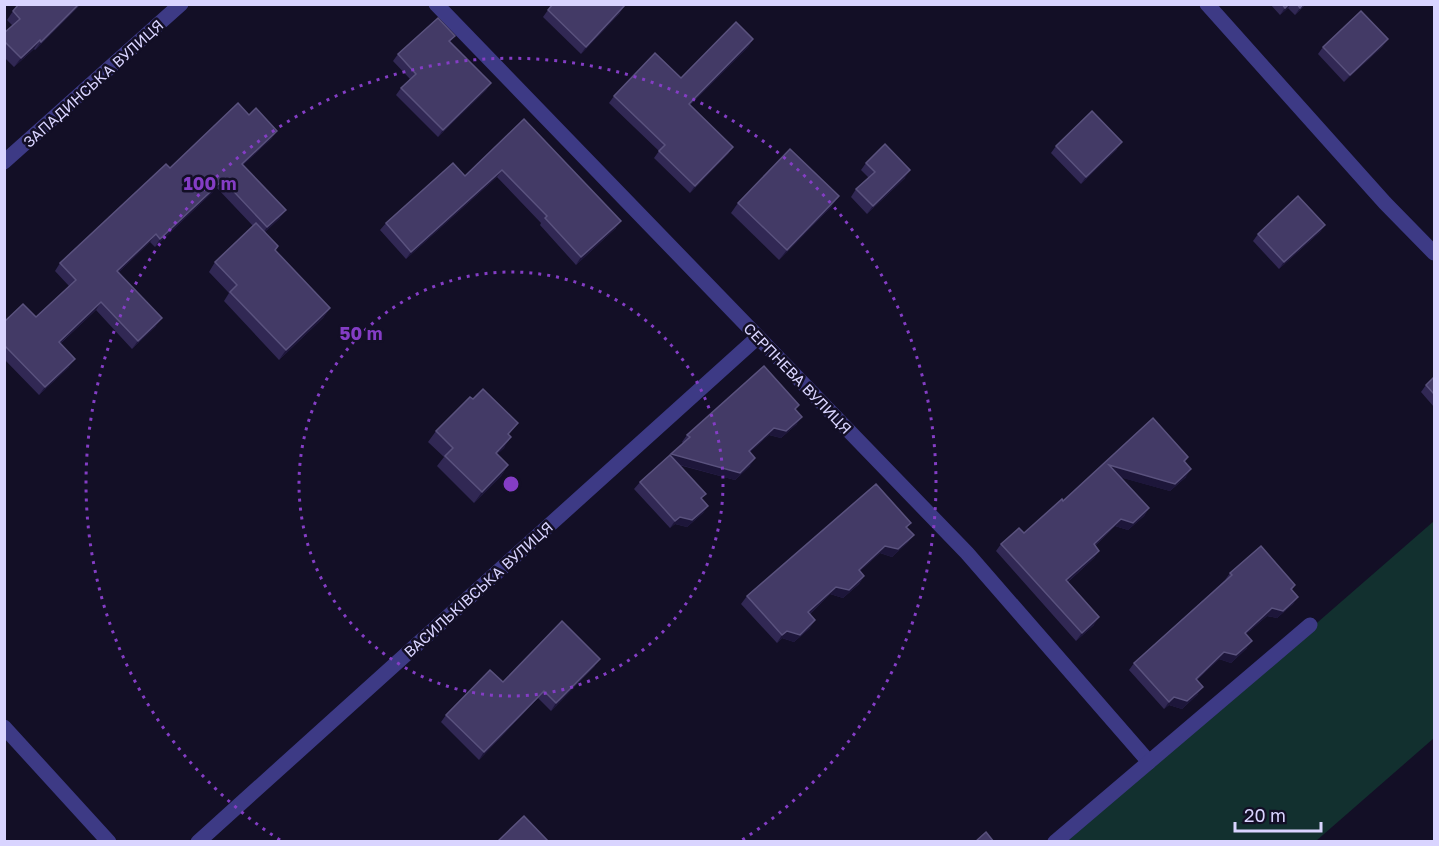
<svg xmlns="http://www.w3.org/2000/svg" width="1439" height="846" font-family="'Golos Text',sans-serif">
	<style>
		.green { fill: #12302f }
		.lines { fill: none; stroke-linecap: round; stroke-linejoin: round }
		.minor { stroke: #3d3a85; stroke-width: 15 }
		.wall { fill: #312854 }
		.shaded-wall { fill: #1d163a }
		.building { fill: #433a66; stroke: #5a527e; stroke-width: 1.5 }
		.ring { fill: none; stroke: #843dc5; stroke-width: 3; stroke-dasharray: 3 6 }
		.labels { text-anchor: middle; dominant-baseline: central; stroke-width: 5; stroke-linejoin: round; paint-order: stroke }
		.street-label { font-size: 15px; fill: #d9d4ff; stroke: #130f26 }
		.centre { fill: #843dc5; stroke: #130f26; stroke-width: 3 }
		.ring-label { font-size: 18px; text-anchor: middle; font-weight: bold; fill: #843dc5; stroke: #130f26; stroke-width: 5; stroke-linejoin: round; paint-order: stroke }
	</style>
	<rect width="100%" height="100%" fill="#130f26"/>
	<polygon class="green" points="1434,521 1434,738 1316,841 1065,842"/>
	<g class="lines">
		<g class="minor">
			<polyline points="436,4 967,553 1149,762"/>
			<polyline points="1207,4 1385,203 1434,253"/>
			<polyline points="4,162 181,4"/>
			<polyline points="4,727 109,842"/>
			<polyline points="198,842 758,337"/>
			<polyline points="1055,842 1310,625"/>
		</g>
	</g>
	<g class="wall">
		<polygon points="19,4 81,4 35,50 34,49 14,67 4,57 4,33 13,26 7,20 13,11"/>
		<polygon points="1270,4 1306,4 1295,15 1288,8 1280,15"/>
		<polygon points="548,10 620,13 581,54 543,17"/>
		<polygon points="455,36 450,42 491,83 486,90 438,137 396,95 401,88 410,79 393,61 398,54"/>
		<polygon points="753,39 748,47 690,105 733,147 728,154 690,193 654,158 659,151 609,103 614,96 681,78"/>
		<polygon points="1388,39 1382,47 1344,82 1318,54 1323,47"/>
		<polygon points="524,119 616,228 576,265 540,225 541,223 497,177 406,259 380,230 386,223 465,176"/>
		<polygon points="277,131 271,139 243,165 280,218 265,232 275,250 330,308 323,318 279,360 224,301 229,293 209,272 215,262 253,226 217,188 155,247 150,242 119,272 156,326 132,349 96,310 60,344 69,367 39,395 4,359 4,322 36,317 69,286 55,271 60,263 170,168"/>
		<polygon points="1056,146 1117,149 1081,184 1051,153"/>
		<polygon points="866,163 905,178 867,214 851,197 856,189 869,178 861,170"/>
		<polygon points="738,203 832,206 779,260 731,213"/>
		<polygon points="1325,225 1320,232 1279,269 1253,241 1258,234"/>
		<polygon points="1434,377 1434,407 1421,392 1426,385"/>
		<polygon points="795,410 797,424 781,438 769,435 750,452 750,466 735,480 679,465 702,499 708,506 703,513 687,527 675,524 670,528 634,489 640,482 683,443 682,442 687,435"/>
		<polygon points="1153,418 1188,457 1185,462 1186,477 1170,491 1120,477 1149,508 1144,516 1128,530 1115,526 1095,546 1099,551 1094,558 1068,582 1094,625 1076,641 996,551 1001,544 1024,533 1063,501"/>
		<polygon points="436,431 509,435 504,448 497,454 508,465 501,476 474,503 437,466 444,457 428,442"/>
		<polygon points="911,523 907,528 914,535 908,542 892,557 880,553 860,571 864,576 859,584 843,598 830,594 810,614 810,628 794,642 782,638 777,643 741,604 747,596"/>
		<polygon points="1230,573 1295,585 1292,590 1298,597 1293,604 1277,618 1267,616 1246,634 1247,648 1231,663 1219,659 1197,680 1198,694 1182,709 1169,705 1164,709 1129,670 1134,663 1225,580"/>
		<polygon points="595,666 551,711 538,698 479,760 441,722 446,715 503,682"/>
	</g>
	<g class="shaded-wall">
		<polygon points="79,4 81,4 35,50 41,42"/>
		<polygon points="1289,4 1291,4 1288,8 1280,15 1285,8"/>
		<polygon points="1303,4 1306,4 1295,15 1300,8"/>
		<polygon points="625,5 620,13 581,54 586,47"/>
		<polygon points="753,39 748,47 684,111 689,104"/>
		<polygon points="1388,39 1382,47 1344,82 1350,75"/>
		<polygon points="40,40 34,49 14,67 21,58"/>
		<polygon points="491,83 486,90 438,137 443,130"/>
		<polygon points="277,131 271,139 236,172 242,164"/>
		<polygon points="1122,142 1117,149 1081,184 1086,177"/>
		<polygon points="733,147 728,154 690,193 695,186"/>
		<polygon points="502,170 497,177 406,259 411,252"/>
		<polygon points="910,170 905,178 867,214 873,206"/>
		<polygon points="223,180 217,188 155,247 160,239"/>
		<polygon points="839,196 832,206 779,260 787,250"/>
		<polygon points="286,210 280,218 262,235 267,227"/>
		<polygon points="621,221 616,228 576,265 581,257"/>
		<polygon points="1325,225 1320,232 1279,269 1284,262"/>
		<polygon points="156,234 150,242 112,279 117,271"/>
		<polygon points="101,302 96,310 53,350 59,342"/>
		<polygon points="330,308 323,318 279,360 286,350"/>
		<polygon points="162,318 156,326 132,349 138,341"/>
		<polygon points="75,359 69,367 39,395 45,387"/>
		<polygon points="802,417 797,424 781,438 769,435 744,458 749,451 774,428"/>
		<polygon points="511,437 504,448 488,463 496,453"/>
		<polygon points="671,454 755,458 750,466 735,480 666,461"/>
		<polygon points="508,465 501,476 474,503 482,492"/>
		<polygon points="1109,465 1191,469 1186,477 1170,491 1104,473"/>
		<polygon points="708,506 703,513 687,527 675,524 670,528 675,521 680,517"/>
		<polygon points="1149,508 1144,516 1128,530 1115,526 1088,552 1094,544 1121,519"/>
		<polygon points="914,535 908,542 892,557 880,553 854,577 859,570 885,546"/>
		<polygon points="1099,551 1094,558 1061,588 1066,580"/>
		<polygon points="864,576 859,584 843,598 830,594 803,620 808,612 836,587"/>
		<polygon points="1298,597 1293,604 1277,618 1267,616 1240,640 1245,633 1272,608"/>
		<polygon points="1099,617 1094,625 1076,641 1082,633"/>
		<polygon points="815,620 810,628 794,642 782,638 777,643 782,635 787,631"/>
		<polygon points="1252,641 1247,648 1231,663 1219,659 1190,686 1196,679 1224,652"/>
		<polygon points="600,659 595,666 551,711 556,703"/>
		<polygon points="1203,687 1198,694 1182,709 1169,705 1164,709 1169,702 1174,697"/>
		<polygon points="544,691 538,698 479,760 484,752"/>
	</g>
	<g class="building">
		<polygon points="19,4 79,4 41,42 40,40 21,58 4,41 4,33 20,19 13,11"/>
		<polygon points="553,4 624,4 625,5 586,47 548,10"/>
		<polygon points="1282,4 1289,4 1285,8"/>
		<polygon points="1297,4 1303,4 1300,8"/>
		<polygon points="1361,11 1388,39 1350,75 1323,47"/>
		<polygon points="438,18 455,36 449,41 491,83 443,130 401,88 416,74 398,54"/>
		<polygon points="736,22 753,39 689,104 733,147 695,186 659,151 665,145 614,96 655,53 681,78"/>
		<polygon points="238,103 249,115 256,108 277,131 242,164 286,210 267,227 223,180 160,239 156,234 117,271 162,318 138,341 101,302 59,342 75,359 45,387 4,345 4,322 23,304 36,317 76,280 60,263 166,164 170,168"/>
		<polygon points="1092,111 1122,142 1086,177 1056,146"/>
		<polygon points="524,119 621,221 581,257 545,218 547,216 502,170 411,252 386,223 453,163 465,176"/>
		<polygon points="885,144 910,170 873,206 856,189 875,172 866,163"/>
		<polygon points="790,149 839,196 787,250 738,203"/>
		<polygon points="1298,196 1325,225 1284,262 1258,234"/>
		<polygon points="256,223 278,246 275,250 330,308 286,350 230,292 237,285 215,262"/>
		<polygon points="764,366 799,405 795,409 802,417 786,431 774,428 749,451 755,458 740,473 671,454 690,437 687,435"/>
		<polygon points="1434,377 1434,394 1426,385"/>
		<polygon points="483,389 518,423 508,434 511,437 496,453 508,465 482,492 445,456 453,448 436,431 470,397 473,399"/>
		<polygon points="1153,418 1188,457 1184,461 1191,469 1175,484 1109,465 1149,508 1133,523 1121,519 1094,544 1099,551 1066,580 1099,617 1082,633 1001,544 1019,528 1024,533 1062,499 1063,501"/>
		<polygon points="670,455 706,494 701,498 708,506 692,520 680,517 675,521 640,482"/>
		<polygon points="876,484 911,523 906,527 914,535 898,549 885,546 859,570 864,576 849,590 836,587 808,612 815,620 800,635 787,631 782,635 747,596"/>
		<polygon points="1261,546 1295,585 1291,589 1298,597 1283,611 1272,608 1245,633 1252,641 1236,655 1224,652 1196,679 1203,687 1187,701 1174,697 1169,702 1134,663 1232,575 1230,573"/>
		<polygon points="562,621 600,659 556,703 544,691 484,752 446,715 490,670 503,682"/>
		<polygon points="524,816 549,842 497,842"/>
		<polygon points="986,832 994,842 975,842"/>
	</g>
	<g class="ring">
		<circle cx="511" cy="484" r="212"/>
		<path d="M280 840A425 425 0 1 1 742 840"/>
	</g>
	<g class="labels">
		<g class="street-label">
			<text transform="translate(93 83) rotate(-42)">ЗАПАДИНСЬКА ВУЛИЦЯ</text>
			<text transform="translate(798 378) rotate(46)">СЕРПНЕВА ВУЛИЦЯ</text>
			<text transform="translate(478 589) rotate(-42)">ВАСИЛЬКІВСЬКА ВУЛИЦЯ</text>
		</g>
	</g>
	<circle cx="511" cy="484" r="9" class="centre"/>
	<g class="ring-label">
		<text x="210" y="190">100 m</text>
		<text x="361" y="340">50 m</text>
	</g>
	<rect width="1439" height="846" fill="none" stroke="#d9d4ff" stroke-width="12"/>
	<path d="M1235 822v9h86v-9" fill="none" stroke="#d9d4ff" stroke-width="3"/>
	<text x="1244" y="822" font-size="18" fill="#d9d4ff" stroke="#130f26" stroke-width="4.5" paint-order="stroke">20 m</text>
</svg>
